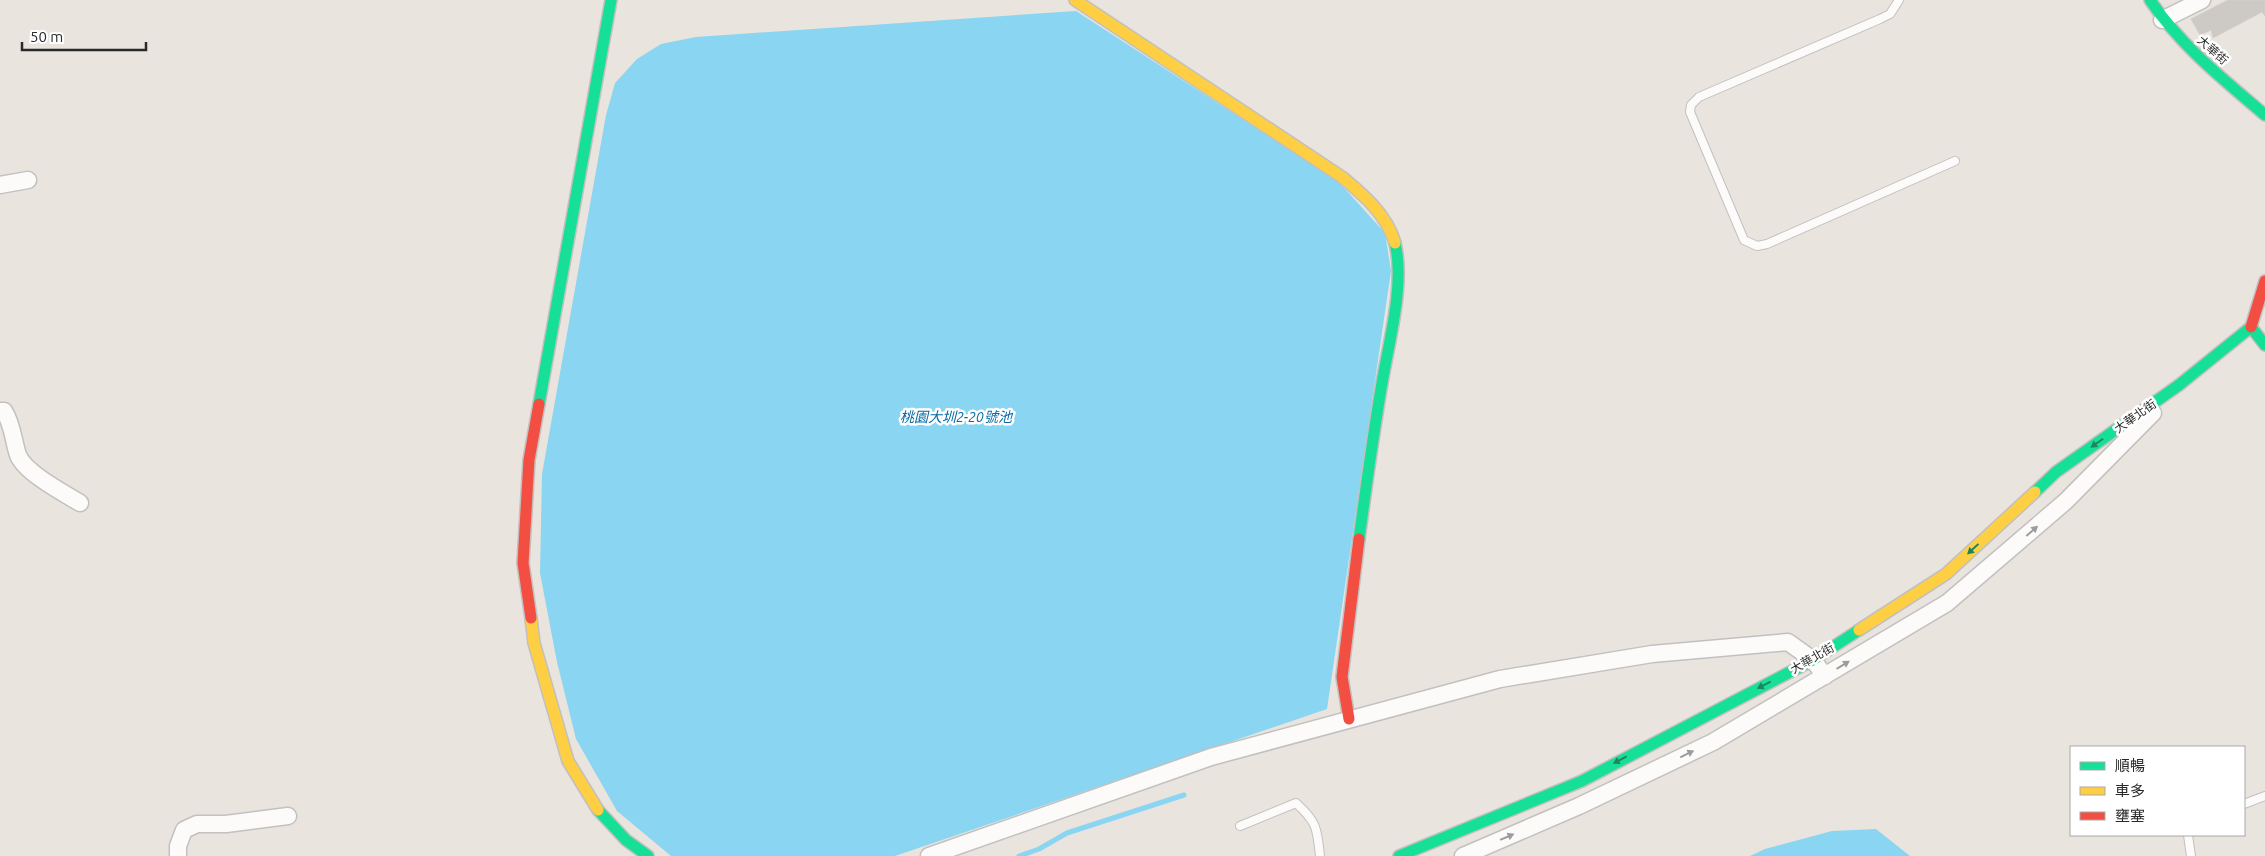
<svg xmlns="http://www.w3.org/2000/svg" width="2265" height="856" font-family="Ubuntu,'Noto Sans TC',sans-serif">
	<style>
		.water { fill: #8ad5f1 }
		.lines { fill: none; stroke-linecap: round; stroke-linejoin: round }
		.stream { stroke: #8ad5f1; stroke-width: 5 }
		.building { fill: #cdcac5; stroke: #d3d0ca }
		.lane-casing { stroke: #c2c0c0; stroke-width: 10 }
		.street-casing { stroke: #c2c0c0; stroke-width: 19 }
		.fast-casing { stroke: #c2c0c0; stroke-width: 14 }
		.slow-casing { stroke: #c2c0c0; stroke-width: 14 }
		.jam-casing { stroke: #c2c0c0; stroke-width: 14 }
		.lane { stroke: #fcfbfa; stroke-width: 8 }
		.street { stroke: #fcfbfa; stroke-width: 16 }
		.fast { stroke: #16e098; stroke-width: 11 }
		.slow { stroke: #ffcf43; stroke-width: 11 }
		.jam { stroke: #f24e42; stroke-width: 11 }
		.oneway { fill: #208460 }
		.oneway2 { fill: #9d9c9c }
		.labels { text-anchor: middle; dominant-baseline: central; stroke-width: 5; stroke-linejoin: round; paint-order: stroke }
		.street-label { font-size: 12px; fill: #292929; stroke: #fff }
		.water-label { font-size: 14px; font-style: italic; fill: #0169a5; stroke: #fff }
	</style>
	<rect width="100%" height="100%" fill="#e9e4de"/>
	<g class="water">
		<polygon points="1076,11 1338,181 1385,233 1391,271 1327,709 895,856 671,856 617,811 576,739 557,662 540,573 542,474 606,115 615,83 637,59 661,44 696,37"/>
		<polygon points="1876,829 1910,856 1750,856 1765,849 1832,831"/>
	</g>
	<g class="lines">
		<polyline class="stream" points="1019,856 1039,849 1067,833 1184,795"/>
	</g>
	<polygon class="building" points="2228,0 2265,0 2265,16 2262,12 2213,38 2211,30 2200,35 2191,19"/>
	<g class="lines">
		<g class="lane-casing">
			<g id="lane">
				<polyline points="1899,0 1890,14 1880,19 1699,97 1691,105 1690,112 1744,240 1757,246 1767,244 1955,161"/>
				<polyline points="2244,804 2265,796"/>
				<path d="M 1240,826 L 1296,803 C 1317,822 1317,828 1320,856"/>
				<polyline points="2188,835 2191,856"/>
			</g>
		</g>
		<g class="street-casing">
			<g id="street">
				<polyline points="2162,20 2202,0"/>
				<polyline points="0,185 28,180"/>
				<path d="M 0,411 L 4,411 C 13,425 13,440 18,455 C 25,473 64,493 80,503"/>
				<polyline points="178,856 178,846 184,830 197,824 226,824 288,816"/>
				<polyline points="929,856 1211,757 1500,679 1652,654 1788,642 1813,660 1825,676"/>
				<polyline points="1463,856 1579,806 1713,742 1947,603 2066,501 2153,413"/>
			</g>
		</g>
		<g class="fast-casing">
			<g id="fast">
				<path d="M 2150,0 C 2181,46 2223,79 2265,115"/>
				<polyline points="2251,327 2265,345"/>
				<polyline points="539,404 611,0"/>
				<polyline points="2035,492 2056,472 2179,385 2251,327"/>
				<path d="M 1359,539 C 1366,487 1373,435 1382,383 C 1389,341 1405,284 1395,243"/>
				<polyline points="598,810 626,840 648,856"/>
				<polyline points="1399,856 1582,781 1813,660 1859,630"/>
			</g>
		</g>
		<g class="slow-casing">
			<g id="slow">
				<path d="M 1075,0 L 1342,177 C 1364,195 1387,215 1395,243"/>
				<polyline points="531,618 534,643 568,761 598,810"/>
				<polyline points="1859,630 1946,574 2035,492"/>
			</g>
		</g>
		<g class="jam-casing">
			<g id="jam">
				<polyline points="2251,327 2265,281"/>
				<polyline points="531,618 523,563 529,460 539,404"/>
				<polyline points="1349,719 1342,677 1359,539"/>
			</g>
		</g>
		<use href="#lane" class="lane"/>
		<use href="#street" class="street"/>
		<use href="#fast" class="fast"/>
		<use href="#slow" class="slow"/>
		<use href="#jam" class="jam"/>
	</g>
	<defs><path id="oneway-solid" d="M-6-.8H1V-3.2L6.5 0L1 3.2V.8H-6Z" transform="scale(1.25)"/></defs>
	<g class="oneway">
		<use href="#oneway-solid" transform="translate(2097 443) rotate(145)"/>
		<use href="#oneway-solid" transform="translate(1973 549) rotate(137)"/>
		<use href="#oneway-solid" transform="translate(1764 685) rotate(153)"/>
		<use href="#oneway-solid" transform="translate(1620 760) rotate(152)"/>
	</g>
	<g class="oneway2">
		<use href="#oneway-solid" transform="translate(2032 531) rotate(-41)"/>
		<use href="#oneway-solid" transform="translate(1843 665) rotate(-31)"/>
		<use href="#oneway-solid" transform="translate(1687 754) rotate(-26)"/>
		<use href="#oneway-solid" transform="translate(1507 837) rotate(-23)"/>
	</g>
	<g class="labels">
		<g class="street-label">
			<text transform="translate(2213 50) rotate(42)">大華街</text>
			<text transform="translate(2135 416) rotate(-35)">大華北街</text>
			<text transform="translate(1812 658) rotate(-30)">大華北街</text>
		</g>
		<g class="water-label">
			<text x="956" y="417">桃園大圳2-20號池</text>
		</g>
	</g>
	<rect x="2070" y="746" width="175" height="90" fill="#ffffff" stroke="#a9a9a9"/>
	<rect x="2080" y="762" width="25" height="8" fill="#16e098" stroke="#a9a9a9"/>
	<text x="2115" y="771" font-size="15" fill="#292929">順暢</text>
	<rect x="2080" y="787" width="25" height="8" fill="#ffcf43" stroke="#a9a9a9"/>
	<text x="2115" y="796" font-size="15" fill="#292929">車多</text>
	<rect x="2080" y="812" width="25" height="8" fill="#f24e42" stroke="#a9a9a9"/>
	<text x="2115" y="821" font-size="15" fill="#292929">壅塞</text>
	<path d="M22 42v8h124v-8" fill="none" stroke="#292929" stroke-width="2.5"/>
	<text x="30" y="42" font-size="15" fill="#292929" stroke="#ffffff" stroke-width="4" paint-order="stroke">50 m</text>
</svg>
